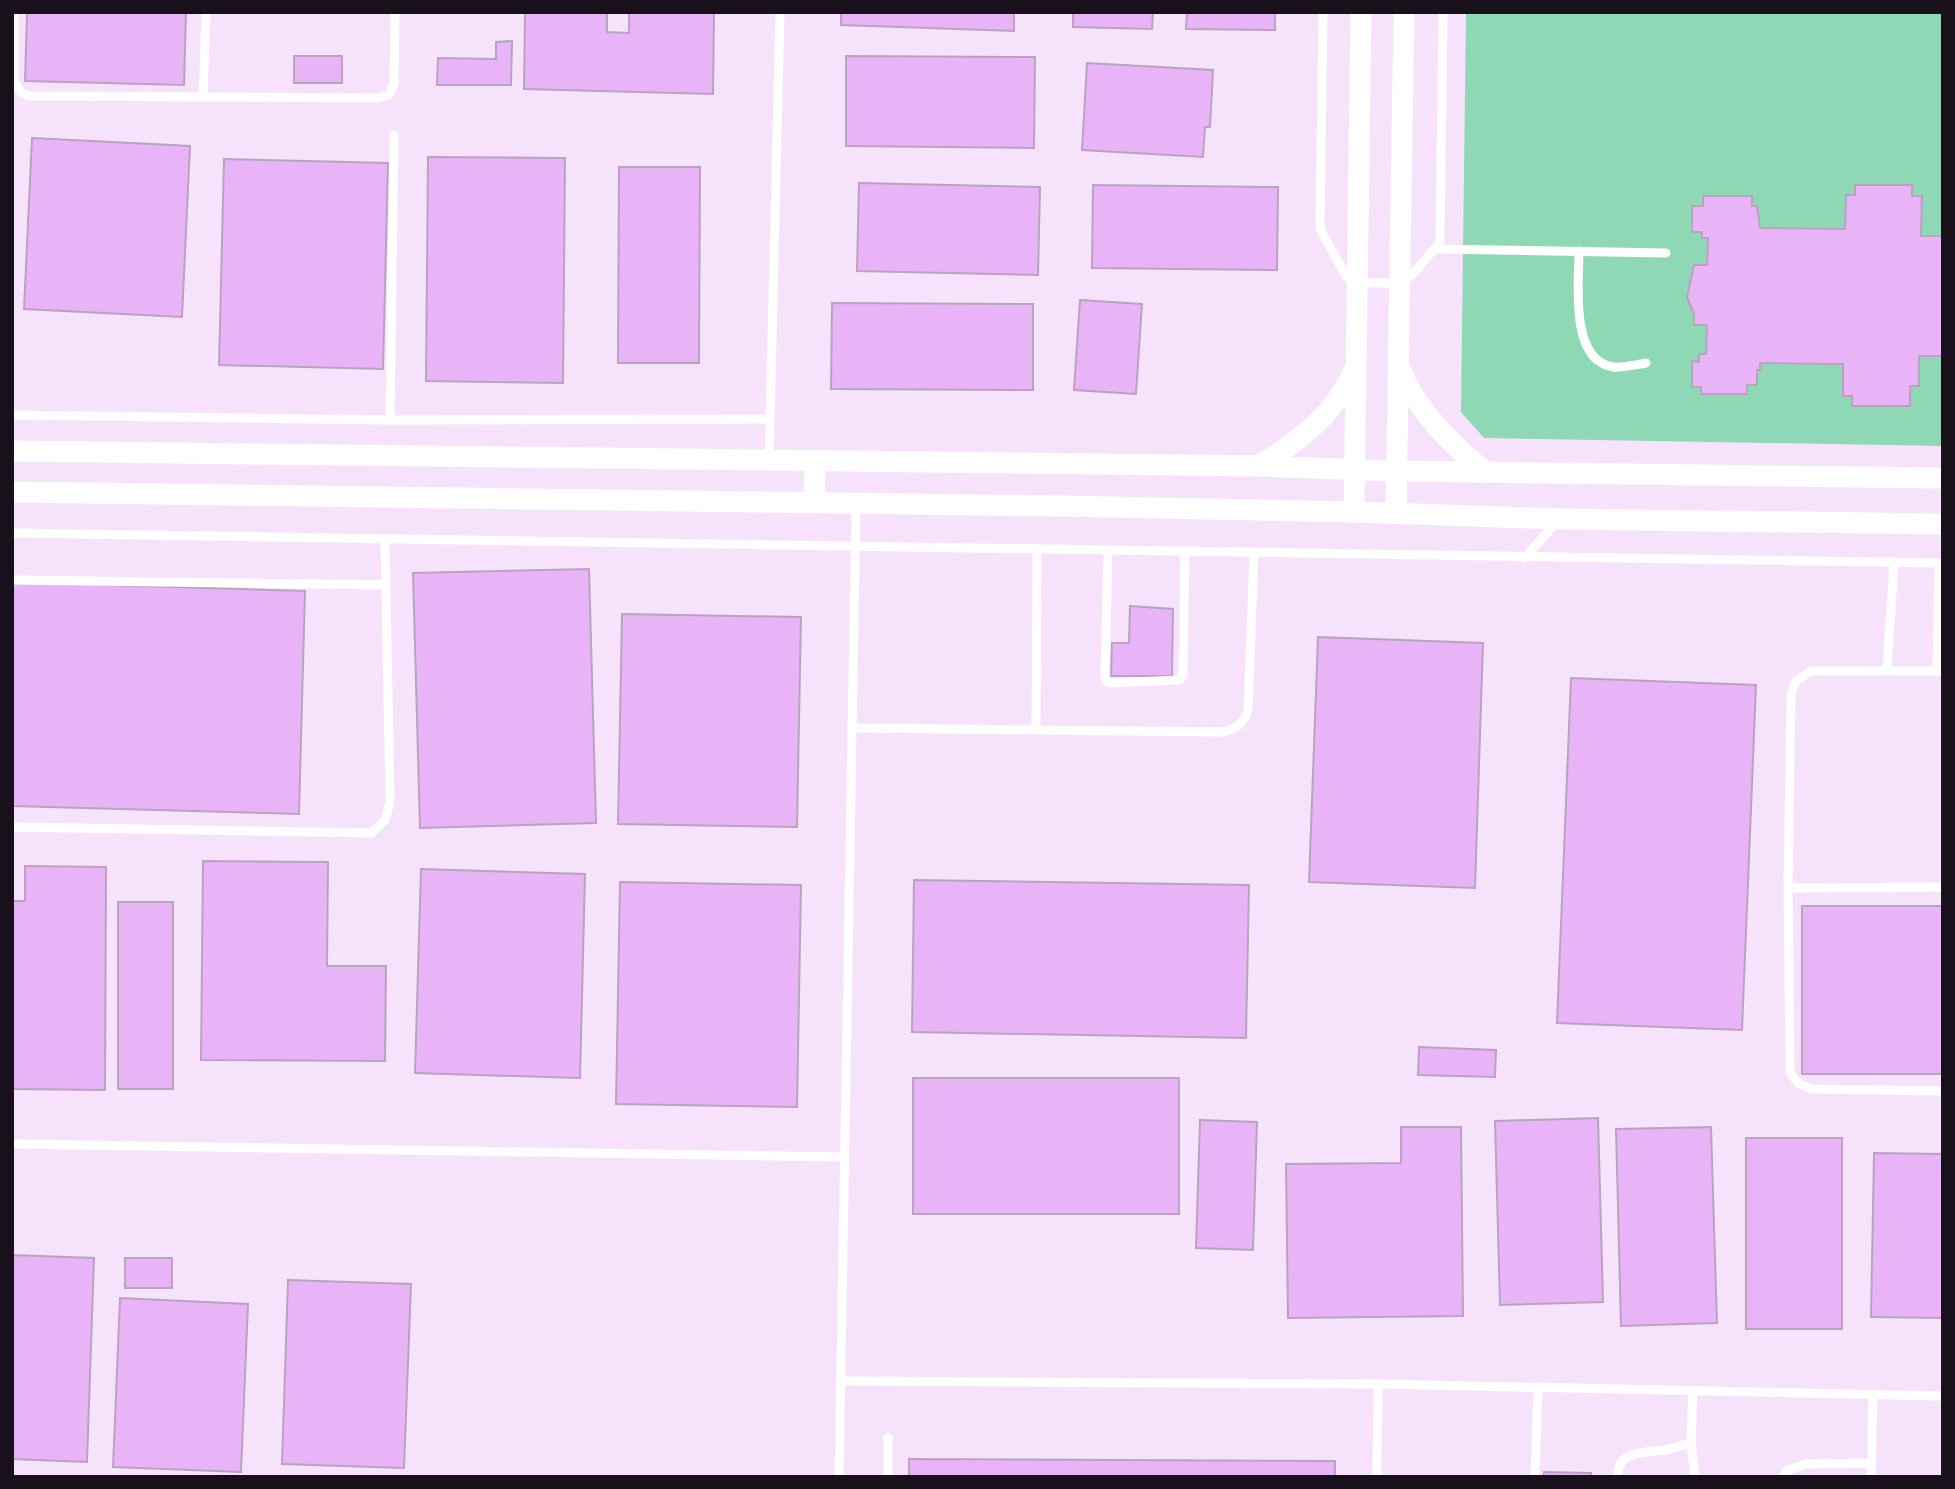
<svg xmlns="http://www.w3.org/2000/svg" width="1955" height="1489" font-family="Commissioner,sans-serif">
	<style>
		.green { fill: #8fd8b5 }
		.building { fill: #e9b3f8; stroke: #b9a3bf; stroke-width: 2 }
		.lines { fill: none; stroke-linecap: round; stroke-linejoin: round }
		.service { stroke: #fff; stroke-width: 9 }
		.tertiary { stroke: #fff; stroke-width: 21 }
	</style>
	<rect width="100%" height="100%" fill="#f6e3fb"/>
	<polygon class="green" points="1466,12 1943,12 1943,446 1484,438 1461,412"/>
	<g class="building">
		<polygon points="27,12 186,12 184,85 25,81"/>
		<polygon points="525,12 607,12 607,32 629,33 629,12 714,12 713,94 524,89"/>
		<polygon points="841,12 1014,12 1014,31 841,25"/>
		<polygon points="1073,12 1153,12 1152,29 1073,27"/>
		<polygon points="1187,12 1275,12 1275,30 1186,29"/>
		<polygon points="512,41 511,85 437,85 438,58 496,59 496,42"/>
		<rect x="294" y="56" width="48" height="27"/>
		<polygon points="846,56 1035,57 1034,148 846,146"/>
		<polygon points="1087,63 1213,70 1210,127 1205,127 1203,157 1082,150"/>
		<polygon points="32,138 190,146 182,317 24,309"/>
		<polygon points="428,157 565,158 563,383 426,381"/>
		<polygon points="224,159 388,163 383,369 219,365"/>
		<polygon points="619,167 700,167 699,363 618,363"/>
		<polygon points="859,183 1040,187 1038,275 857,271"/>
		<polygon points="1093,185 1278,187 1277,270 1092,268"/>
		<polygon points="1855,185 1912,185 1912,196 1922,196 1921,236 1943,236 1943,356 1919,356 1919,386 1910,386 1910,406 1852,406 1852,396 1843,396 1843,364 1760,363 1760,370 1757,370 1757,385 1747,385 1747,394 1701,394 1701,387 1692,387 1692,361 1699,362 1699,354 1706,354 1707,325 1694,325 1694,314 1687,297 1694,265 1707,265 1708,238 1702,238 1702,232 1692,232 1692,206 1703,206 1703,196 1752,196 1752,206 1757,206 1760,228 1845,229 1846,195 1855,195"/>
		<polygon points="1080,300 1142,304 1136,394 1074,390"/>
		<polygon points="832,303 1033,304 1033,390 831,389"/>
		<polygon points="589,569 596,823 420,828 413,573"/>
		<polygon points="12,582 305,591 299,814 12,806"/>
		<polygon points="1130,606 1173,609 1172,676 1111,676 1112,643 1129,643"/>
		<polygon points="622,614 801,617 797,827 618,824"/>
		<polygon points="1318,637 1483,643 1475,888 1309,882"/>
		<polygon points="1571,678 1756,685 1742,1030 1557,1023"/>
		<polygon points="203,861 328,862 327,966 386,966 385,1061 201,1060"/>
		<polygon points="25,866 106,867 105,1090 12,1089 12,901 25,901"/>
		<polygon points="421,869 585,874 580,1078 415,1073"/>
		<polygon points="914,880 1249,885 1246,1038 912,1032"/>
		<polygon points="620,882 801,885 797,1107 616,1104"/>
		<rect x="118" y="902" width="55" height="187"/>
		<rect x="1802" y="906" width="141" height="168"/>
		<polygon points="1419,1047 1496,1050 1495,1077 1418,1075"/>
		<rect x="913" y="1078" width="266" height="136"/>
		<polygon points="1598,1118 1603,1302 1500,1305 1495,1121"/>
		<polygon points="1200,1120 1257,1122 1253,1250 1196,1248"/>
		<polygon points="1401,1127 1461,1127 1463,1316 1288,1318 1286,1164 1401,1163"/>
		<polygon points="1711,1127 1717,1323 1621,1326 1616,1129"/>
		<rect x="1746" y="1138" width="96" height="191"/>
		<polygon points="1874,1153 1943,1154 1943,1318 1871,1317"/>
		<polygon points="12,1255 94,1258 87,1462 12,1459"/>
		<rect x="125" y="1258" width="47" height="30"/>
		<polygon points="288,1280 411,1284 404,1468 282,1464"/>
		<polygon points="120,1298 248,1304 241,1472 113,1467"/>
		<polygon points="909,1459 1335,1461 1335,1477 909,1477"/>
		<polygon points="1544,1472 1591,1473 1591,1477 1543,1477"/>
	</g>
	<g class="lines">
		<g class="service">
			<polyline points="14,12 14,81 21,92 28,96 377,98 389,95 394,84 395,12"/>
			<polyline points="1323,12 1320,229 1346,276 1358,283 1400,283 1412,275 1440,242 1443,12"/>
			<polyline points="203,97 206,12"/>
			<polyline points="1436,249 1666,253"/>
			<path d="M 1579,251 C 1579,282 1569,360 1613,367 C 1623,368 1635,365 1646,363"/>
			<polyline points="12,415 390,420 769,419"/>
			<polyline points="390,420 394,135"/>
			<polyline points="769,461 780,12"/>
			<polyline points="12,533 1943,563"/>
			<polyline points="1108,550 1105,674 1106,681 1110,683 1180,680 1183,675 1185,551"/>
			<polyline points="1525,558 1558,520"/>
			<polyline points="12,580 386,585"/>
			<polyline points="1887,669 1894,562"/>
			<polyline points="1943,671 1811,671 1796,681 1791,694 1788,888 1790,1073 1798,1083 1811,1089 1943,1091"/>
			<polyline points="1937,672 1939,563"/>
			<path d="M 852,728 L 1222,732 C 1236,729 1242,725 1248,711 L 1254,552"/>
			<polyline points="1036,730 1037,549"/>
			<polyline points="12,827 372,833 385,820 390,802 385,539"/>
			<polyline points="1788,888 1943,887"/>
			<polyline points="12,1144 844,1157"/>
			<polyline points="841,1381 1378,1384 1943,1396"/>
			<polyline points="1691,1443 1695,1477"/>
			<polyline points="839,1477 856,505"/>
			<polyline points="888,1477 888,1438"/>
			<polyline points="1377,1477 1378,1384"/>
			<polyline points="1535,1477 1538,1388"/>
			<path d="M 1618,1477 C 1616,1450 1645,1453 1664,1450 C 1673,1449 1682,1445 1691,1443 L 1693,1391"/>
			<polyline points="1784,1477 1786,1471 1805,1464 1871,1463"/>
			<polyline points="1871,1477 1873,1396"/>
		</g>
		<g class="tertiary">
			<path d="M 1400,369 C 1418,412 1449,442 1484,471"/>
			<polyline points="12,451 1258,466 1395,471 1943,478"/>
			<path d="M 1258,466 C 1297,443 1336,413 1354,370"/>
			<polyline points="12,492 1059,506 1354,512 1559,519 1943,524"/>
			<polyline points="814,503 815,462"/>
			<polyline points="1354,512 1361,12"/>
			<polyline points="1396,513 1404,12"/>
		</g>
	</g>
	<rect width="1955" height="1489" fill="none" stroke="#18101b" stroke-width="28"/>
</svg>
